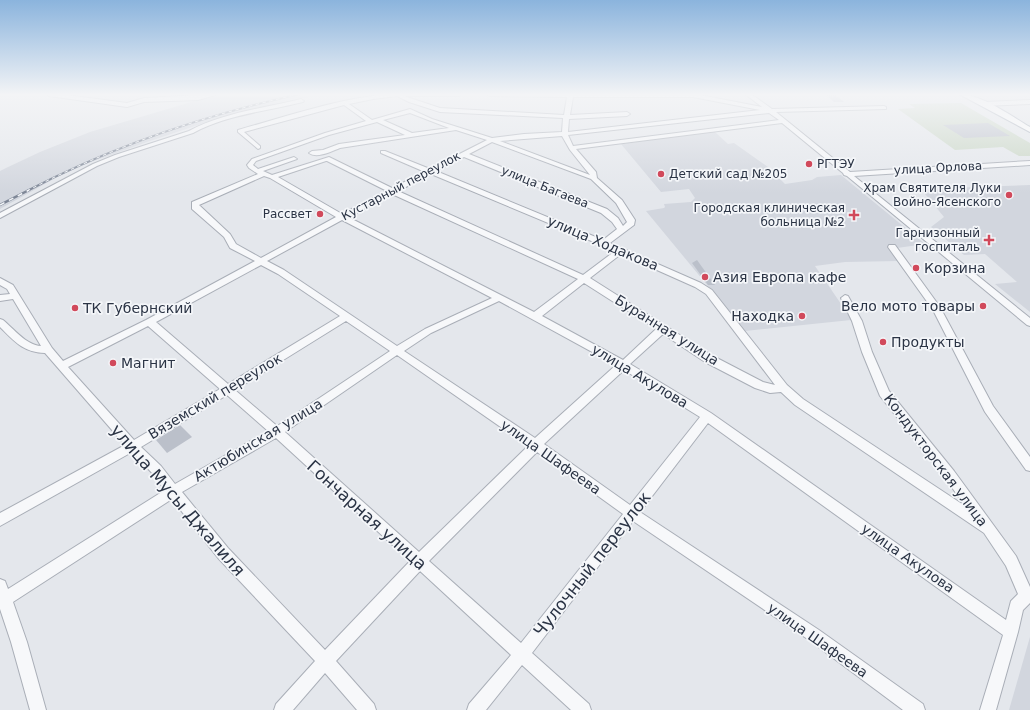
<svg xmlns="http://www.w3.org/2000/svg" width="1030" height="710" font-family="'DejaVu Sans',sans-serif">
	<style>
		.built { fill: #d2d6de }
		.green { fill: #c9d6c5 }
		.building { fill: #bbc0ca }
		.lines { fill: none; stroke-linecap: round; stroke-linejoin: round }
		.minor-casing { stroke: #a9aeb7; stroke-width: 2 }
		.major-casing { stroke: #a3abb8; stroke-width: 2 }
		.minor { fill: #f7f8fa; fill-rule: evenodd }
		.major { fill: #fff; fill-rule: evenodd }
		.rail-far1-casing { stroke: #7d8696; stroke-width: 2 }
		.rail-casing { stroke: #7d8696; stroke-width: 2.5 }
		.rail-far1 { stroke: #f4f6f9; stroke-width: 1; stroke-dasharray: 3.5; stroke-linecap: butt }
		.rail { stroke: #f4f6f9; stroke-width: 1.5; stroke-dasharray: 5; stroke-linecap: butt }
		.poi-dot { fill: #d1495b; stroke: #f4f6f9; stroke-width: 1.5 }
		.labels { text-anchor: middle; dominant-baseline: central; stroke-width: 3.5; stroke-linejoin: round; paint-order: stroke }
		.far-poi-label { font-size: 12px; fill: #2b3445; stroke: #f4f6f9; text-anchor: end }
		.far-street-label { font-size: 12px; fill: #2b3445; stroke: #f4f6f9 }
		.street-label { font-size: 14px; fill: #2b3445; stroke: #f4f6f9 }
		.poi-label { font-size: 14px; fill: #2b3445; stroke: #f4f6f9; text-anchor: start }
		.near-street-label { font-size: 17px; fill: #2b3445; stroke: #f4f6f9 }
	</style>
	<rect width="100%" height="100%" fill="#e4e7ec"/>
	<g class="built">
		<polygon points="229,94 338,94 293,99 228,115 147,142 91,162 59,176 0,209 0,171 6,168 40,152 90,132 198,100"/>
		<polygon points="715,132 728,144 734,143 768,167 785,184 812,180 817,177 841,175 925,244 897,248 899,261 845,262 815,266 850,317 851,320 745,331 646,211 664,208 665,207 664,204 691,202 695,198 689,189 661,192 621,144"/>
		<polygon points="1030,185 1030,312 995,284 1017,282 985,254 964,255 931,227 944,217 921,189"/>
		<polygon points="1030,637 1030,710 1009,710"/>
	</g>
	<polygon class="green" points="961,103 1030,143 1030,156 1019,156 1003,147 955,150 898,109 915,108 909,104"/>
	<g class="building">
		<polygon points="826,95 836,95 844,102 834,102"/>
		<polygon points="988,123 1010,136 964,138 943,125"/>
		<polygon points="697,260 715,285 708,285 692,263"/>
		<polygon points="180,425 192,437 167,453 156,440"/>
	</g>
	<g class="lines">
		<g class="minor-casing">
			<g id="minor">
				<polygon points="47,94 59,94 127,103 144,98 219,94 198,100 144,102 127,107 49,96"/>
				<path d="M 391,94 L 461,94 L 459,96 L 404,96 L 440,108 L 564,115 L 567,97 L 489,96 L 486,94 L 695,94 L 762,107 L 745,94 L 751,94 L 772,109 L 884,106 L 886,107 L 886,109 L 776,112 L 850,172 L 1030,161 L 1030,165 L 854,176 L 1030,318 L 1030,326 L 1027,325 L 847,176 L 844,175 L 843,173 L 782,123 L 576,149 L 596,172 L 597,178 L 622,200 L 635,220 L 634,225 L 610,243 L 701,283 L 712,290 L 787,385 L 803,399 L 965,506 L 946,479 L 880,396 L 862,352 L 852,321 L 841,298 L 845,295 L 848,296 L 862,321 L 872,352 L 889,391 L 954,471 L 1016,556 L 1030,587 L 1030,603 L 1023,610 L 1018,632 L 996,710 L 980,710 L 1003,635 L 708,423 L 640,512 L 819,630 L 923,704 L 925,710 L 903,710 L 809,640 L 633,521 L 532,653 L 589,704 L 591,710 L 571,710 L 522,665 L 486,710 L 467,710 L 469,704 L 511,655 L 420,571 L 336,661 L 374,704 L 376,710 L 357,710 L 325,673 L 293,710 L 274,710 L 276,704 L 315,661 L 218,558 L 172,499 L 13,602 L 27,642 L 46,710 L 30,710 L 11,642 L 0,609 L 0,579 L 5,581 L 8,589 L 165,490 L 153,474 L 132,452 L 0,526 L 0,513 L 125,445 L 45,353 C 23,352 15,342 0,327 L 0,319 L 3,320 C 14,329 26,345 41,346 L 13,299 L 0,301 L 0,295 L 10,294 L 7,289 L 0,285 L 0,278 L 13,285 L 52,348 L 63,361 L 146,320 L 255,261 L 230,248 L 224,237 L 192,209 L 192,202 L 258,174 L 249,168 L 247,165 L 252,159 L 325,133 L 366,121 L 344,105 L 244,132 L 260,146 L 260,148 L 258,149 L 238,132 L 238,130 C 288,116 339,98 391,94 ZM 397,96 L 409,102 L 440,112 L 563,118 L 562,132 L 524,134 L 492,138 L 432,119 L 410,109 L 372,120 L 349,104 L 373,99 ZM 573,97 L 693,97 L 760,110 L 568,132 L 569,119 L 627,116 L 630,114 L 627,112 L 570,115 ZM 410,113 L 449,128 L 412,133 L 383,120 ZM 769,113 L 779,120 L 573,146 L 568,135 ZM 377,122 L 405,135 L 339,144 L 323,150 L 312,151 L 309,153 C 317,159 332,151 340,148 L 456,130 L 487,140 L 430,169 L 385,151 L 381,151 L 381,153 L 425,172 L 392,188 L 329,157 L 272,175 L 263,171 L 297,159 L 294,157 L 258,169 L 253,165 L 256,161 L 329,135 ZM 562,136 L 570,150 L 590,175 L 500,141 ZM 492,142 L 591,179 L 616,203 L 627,222 L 623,226 L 618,218 L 607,209 L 469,154 ZM 464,157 L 601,213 L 612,222 L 617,229 L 603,240 L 436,171 ZM 326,161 L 327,161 L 387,191 L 342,214 L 278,177 ZM 431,174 L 601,245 L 615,251 L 583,275 L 398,191 ZM 264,176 L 270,178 L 336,217 L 261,258 L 236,244 L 230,234 L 199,205 ZM 392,194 L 578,279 L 534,312 L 348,217 ZM 342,220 L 492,298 L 425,329 L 397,346 L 284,270 L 267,261 ZM 621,254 L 695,287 L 706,294 L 775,385 L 763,382 L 713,356 L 590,278 ZM 261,265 L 278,274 L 340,316 L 228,384 L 156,322 ZM 584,283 L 656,329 L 623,360 L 542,316 ZM 499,301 L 616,365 L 535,438 L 404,351 L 431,333 ZM 346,321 L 390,351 L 282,423 L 277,426 L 235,390 ZM 148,326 L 220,389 L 134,440 L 68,367 ZM 663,334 L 705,362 L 755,388 L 770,393 L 781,392 L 795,405 L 984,533 L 1006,566 L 1018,594 L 1011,601 L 1006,620 L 711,413 L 630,364 ZM 397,355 L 528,446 L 419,552 L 285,432 ZM 624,370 L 700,417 L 630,505 L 544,444 ZM 227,395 L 268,431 L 175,484 L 161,466 L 141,447 ZM 276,438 L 410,561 L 325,650 L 228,548 L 182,492 ZM 537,452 L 623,514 L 521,643 L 429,561 Z"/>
				<path d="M 301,99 L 304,101 L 303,102 C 267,111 226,115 193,133 L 119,157 L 97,166 L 0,218 L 0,213 L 93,164 L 115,155 L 189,131 C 222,113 264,108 301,99 Z"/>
				<polygon points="1030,100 1030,104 984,106 981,104 984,102"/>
				<polygon points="889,245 895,245 940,307 993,406 1030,457 1030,471 1026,470 985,412 933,310 888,247"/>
			</g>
		</g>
		<g class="major-casing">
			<path id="major" d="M 959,94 C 981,94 1011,116 1030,127 L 1030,132 Z"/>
		</g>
		<use href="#minor" class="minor"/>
		<use href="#major" class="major"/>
		<g class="rail-far1-casing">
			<path id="rail-far1" d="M 27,191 C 113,146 205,115 300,94"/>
		</g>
		<g class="rail-casing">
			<polyline id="rail" points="0,205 29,190"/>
		</g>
		<use href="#rail-far1" class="rail-far1"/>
		<use href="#rail" class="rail"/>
	</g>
	<linearGradient id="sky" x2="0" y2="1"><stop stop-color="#8bb4dd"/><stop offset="0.49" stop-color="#f3f4f6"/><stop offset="1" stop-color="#f3f4f6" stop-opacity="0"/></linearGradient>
	<rect width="1030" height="193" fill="url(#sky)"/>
	<g class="poi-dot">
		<circle cx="809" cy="164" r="4"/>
		<circle cx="661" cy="174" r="4"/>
		<circle cx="1009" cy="195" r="4"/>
		<circle cx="320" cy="214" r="4"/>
		<path d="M852 209h4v4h4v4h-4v4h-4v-4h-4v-4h4z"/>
		<path d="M987 234h4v4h4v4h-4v4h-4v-4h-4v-4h4z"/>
		<circle cx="916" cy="268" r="4"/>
		<circle cx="705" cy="277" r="4"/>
		<circle cx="983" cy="306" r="4"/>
		<circle cx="75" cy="308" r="4"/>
		<circle cx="802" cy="316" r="4"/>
		<circle cx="883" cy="342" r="4"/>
		<circle cx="113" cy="363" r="4"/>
	</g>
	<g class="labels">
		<g class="far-poi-label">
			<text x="817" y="164" text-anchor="start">РГТЭУ</text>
			<text x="669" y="174" text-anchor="start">Детский сад №205</text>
			<text x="1001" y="188">Храм Святителя Луки<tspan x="1001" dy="14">Войно-Ясенского</tspan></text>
			<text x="845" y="208">Городская клиническая<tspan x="845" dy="14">больница №2</tspan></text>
			<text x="312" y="214">Рассвет</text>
			<text x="980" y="233">Гарнизонный<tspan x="980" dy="14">госпиталь</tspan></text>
		</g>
		<g class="far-street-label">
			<text transform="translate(938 168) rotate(-3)">улица Орлова</text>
			<text transform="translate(401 186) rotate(-28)">Кустарный переулок</text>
			<text transform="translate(545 187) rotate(22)">улица Багаева</text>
		</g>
		<g class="street-label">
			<text transform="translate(603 243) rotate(23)">улица Ходакова</text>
			<text transform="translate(667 330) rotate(32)">Буранная улица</text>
			<text transform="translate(640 376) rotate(31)">улица Акулова</text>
			<text transform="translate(215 396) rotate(-31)">Вяземский переулок</text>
			<text transform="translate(258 440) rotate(-31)">Актюбинская улица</text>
			<text transform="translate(551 457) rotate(35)">улица Шафеева</text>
			<text transform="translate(936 460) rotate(53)">Кондукторская улица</text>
			<text transform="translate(908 558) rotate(35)">улица Акулова</text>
			<text transform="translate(818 640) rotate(35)">улица Шафеева</text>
		</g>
		<g class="poi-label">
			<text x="924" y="268">Корзина</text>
			<text x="713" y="277">Азия Европа кафе</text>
			<text x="975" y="306" text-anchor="end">Вело мото товары</text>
			<text x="83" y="308">ТК Губернский</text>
			<text x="794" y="316" text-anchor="end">Находка</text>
			<text x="891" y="342">Продукты</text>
			<text x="121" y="363">Магнит</text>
		</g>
		<g class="near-street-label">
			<text transform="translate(178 500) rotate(49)">улица Мусы Джалиля</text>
			<text transform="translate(367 515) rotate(42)">Гончарная улица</text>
			<text transform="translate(592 564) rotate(-52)">Чулочный переулок</text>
		</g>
	</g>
</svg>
